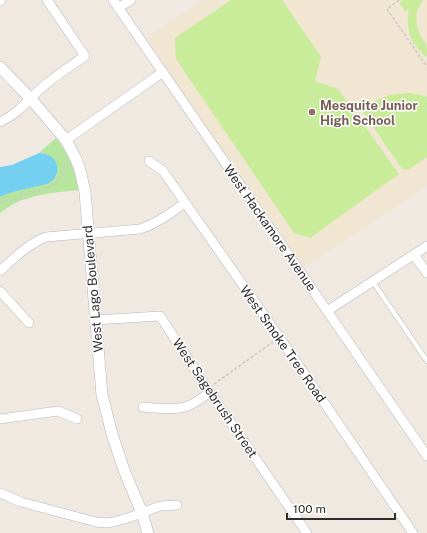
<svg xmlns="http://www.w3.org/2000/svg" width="427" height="533" font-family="'Public Sans',sans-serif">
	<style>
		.education { fill: #f0e6d1 }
		.green { fill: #b6e59e }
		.pitch { fill: #c9ec9a }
		.water { fill: #75cff0 }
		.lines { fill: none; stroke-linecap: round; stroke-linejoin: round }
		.service-casing { stroke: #b4b7c1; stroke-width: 5.5 }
		.minor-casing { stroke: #b4b7c1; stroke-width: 10 }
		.tertiary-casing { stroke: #b4b7c1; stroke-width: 12 }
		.path { stroke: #c9c9c9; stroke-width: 1.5; stroke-dasharray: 3 2; stroke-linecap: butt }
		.service { stroke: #fff; stroke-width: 4.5 }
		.minor { stroke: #fff; stroke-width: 9 }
		.tertiary { stroke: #fff; stroke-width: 11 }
		.education-dot { fill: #8d6e63; stroke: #fff; stroke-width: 1.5 }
		.labels { text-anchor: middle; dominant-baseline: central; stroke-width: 3; stroke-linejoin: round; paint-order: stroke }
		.education-label { font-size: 13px; font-weight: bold; fill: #785e54; stroke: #fff; text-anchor: start }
		.street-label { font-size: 13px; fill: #2e2e2e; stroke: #fff }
	</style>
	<rect width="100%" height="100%" fill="#efe9e1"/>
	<polygon class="education" points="204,0 427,0 427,186 304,267 146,38"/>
	<path class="green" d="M 56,138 C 69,155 75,169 79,190 C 57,192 34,194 13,204 C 9,207 4,210 0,213 L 0,197 L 13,191 L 42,185 L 51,182 L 56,176 L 57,173 L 57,164 L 47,154 L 39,153 Z"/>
	<g class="pitch">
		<polygon points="231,0 282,0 321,57 315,81 338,89 399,174 310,238 294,233 176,59 175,38"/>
		<path d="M 403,0 L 423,0 C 415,10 414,25 421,36 C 422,39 425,41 426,44 C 427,47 427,53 427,57 C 411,45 405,29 409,9 L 405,11 L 399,3 Z"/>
		<polygon points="407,93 421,95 427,97 427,157 408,170 402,169 361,109 373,102 389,95"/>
	</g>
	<path class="water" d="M 39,153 C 45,154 49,154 54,159 C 60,166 58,179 49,183 C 43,186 36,186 30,188 C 20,190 10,192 0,197 L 0,167 L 12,165 Z"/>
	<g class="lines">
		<g class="service-casing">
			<polyline id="service" points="373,282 427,361"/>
		</g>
		<g class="minor-casing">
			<g id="minor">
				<polyline points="113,0 427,456"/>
				<polyline points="0,1 1,0"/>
				<polyline points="118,8 131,0"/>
				<path d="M 0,122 C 18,114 31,97 45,85 C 58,74 72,65 85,56 L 47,0"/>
				<polyline points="66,140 163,72"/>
				<polyline points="149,161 163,171 280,338 413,533"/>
				<polyline points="414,255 427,273"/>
				<path d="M 0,271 C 14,258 28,244 46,237 L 140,229 C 158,223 169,214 185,203"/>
				<polyline points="0,291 29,323"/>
				<polyline points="327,311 427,246"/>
				<polyline points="95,320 160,316 207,388 307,533"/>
				<path d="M 143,407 C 157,408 174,411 188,406 C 196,403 203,397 210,392"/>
				<polyline points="0,419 58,411 77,419"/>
				<polyline points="0,493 21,502 96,522 105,523 113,522 128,518 160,506 177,505"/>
			</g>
		</g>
		<g class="tertiary-casing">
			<polyline id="tertiary" points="0,67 31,99 66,140 76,159 80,170 85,192 102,395 112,434 124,470 142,513 148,533"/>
		</g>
		<g class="path">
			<polyline points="399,0 387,9 427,67"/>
			<path d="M 0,202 C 5,201 10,201 16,199 C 20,197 23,195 27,193 C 33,191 39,191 45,189 C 58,185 65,171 65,159"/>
			<polyline points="214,384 273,342"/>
		</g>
		<use href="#service" class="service"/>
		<use href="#minor" class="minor"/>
		<use href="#tertiary" class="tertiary"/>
	</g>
	<circle class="education-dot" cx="312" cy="112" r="4"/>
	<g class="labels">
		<g class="education-label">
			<text x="320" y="105">Mesquite Junior<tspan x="320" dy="15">High School</tspan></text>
		</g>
		<g class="street-label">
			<text transform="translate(270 228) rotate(55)">West Hackamore Avenue</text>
			<text transform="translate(93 289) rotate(-95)">West Lago Boulevard</text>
			<text transform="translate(283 344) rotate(55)">West Smoke Tree Road</text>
			<text transform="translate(215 398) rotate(56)">West Sagebrush Street</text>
		</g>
	</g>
	<path d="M287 513v6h108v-6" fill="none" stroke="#2e2e2e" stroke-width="2"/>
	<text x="293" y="513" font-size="12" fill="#2e2e2e" stroke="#ffffff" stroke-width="3" paint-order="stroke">100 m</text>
</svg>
